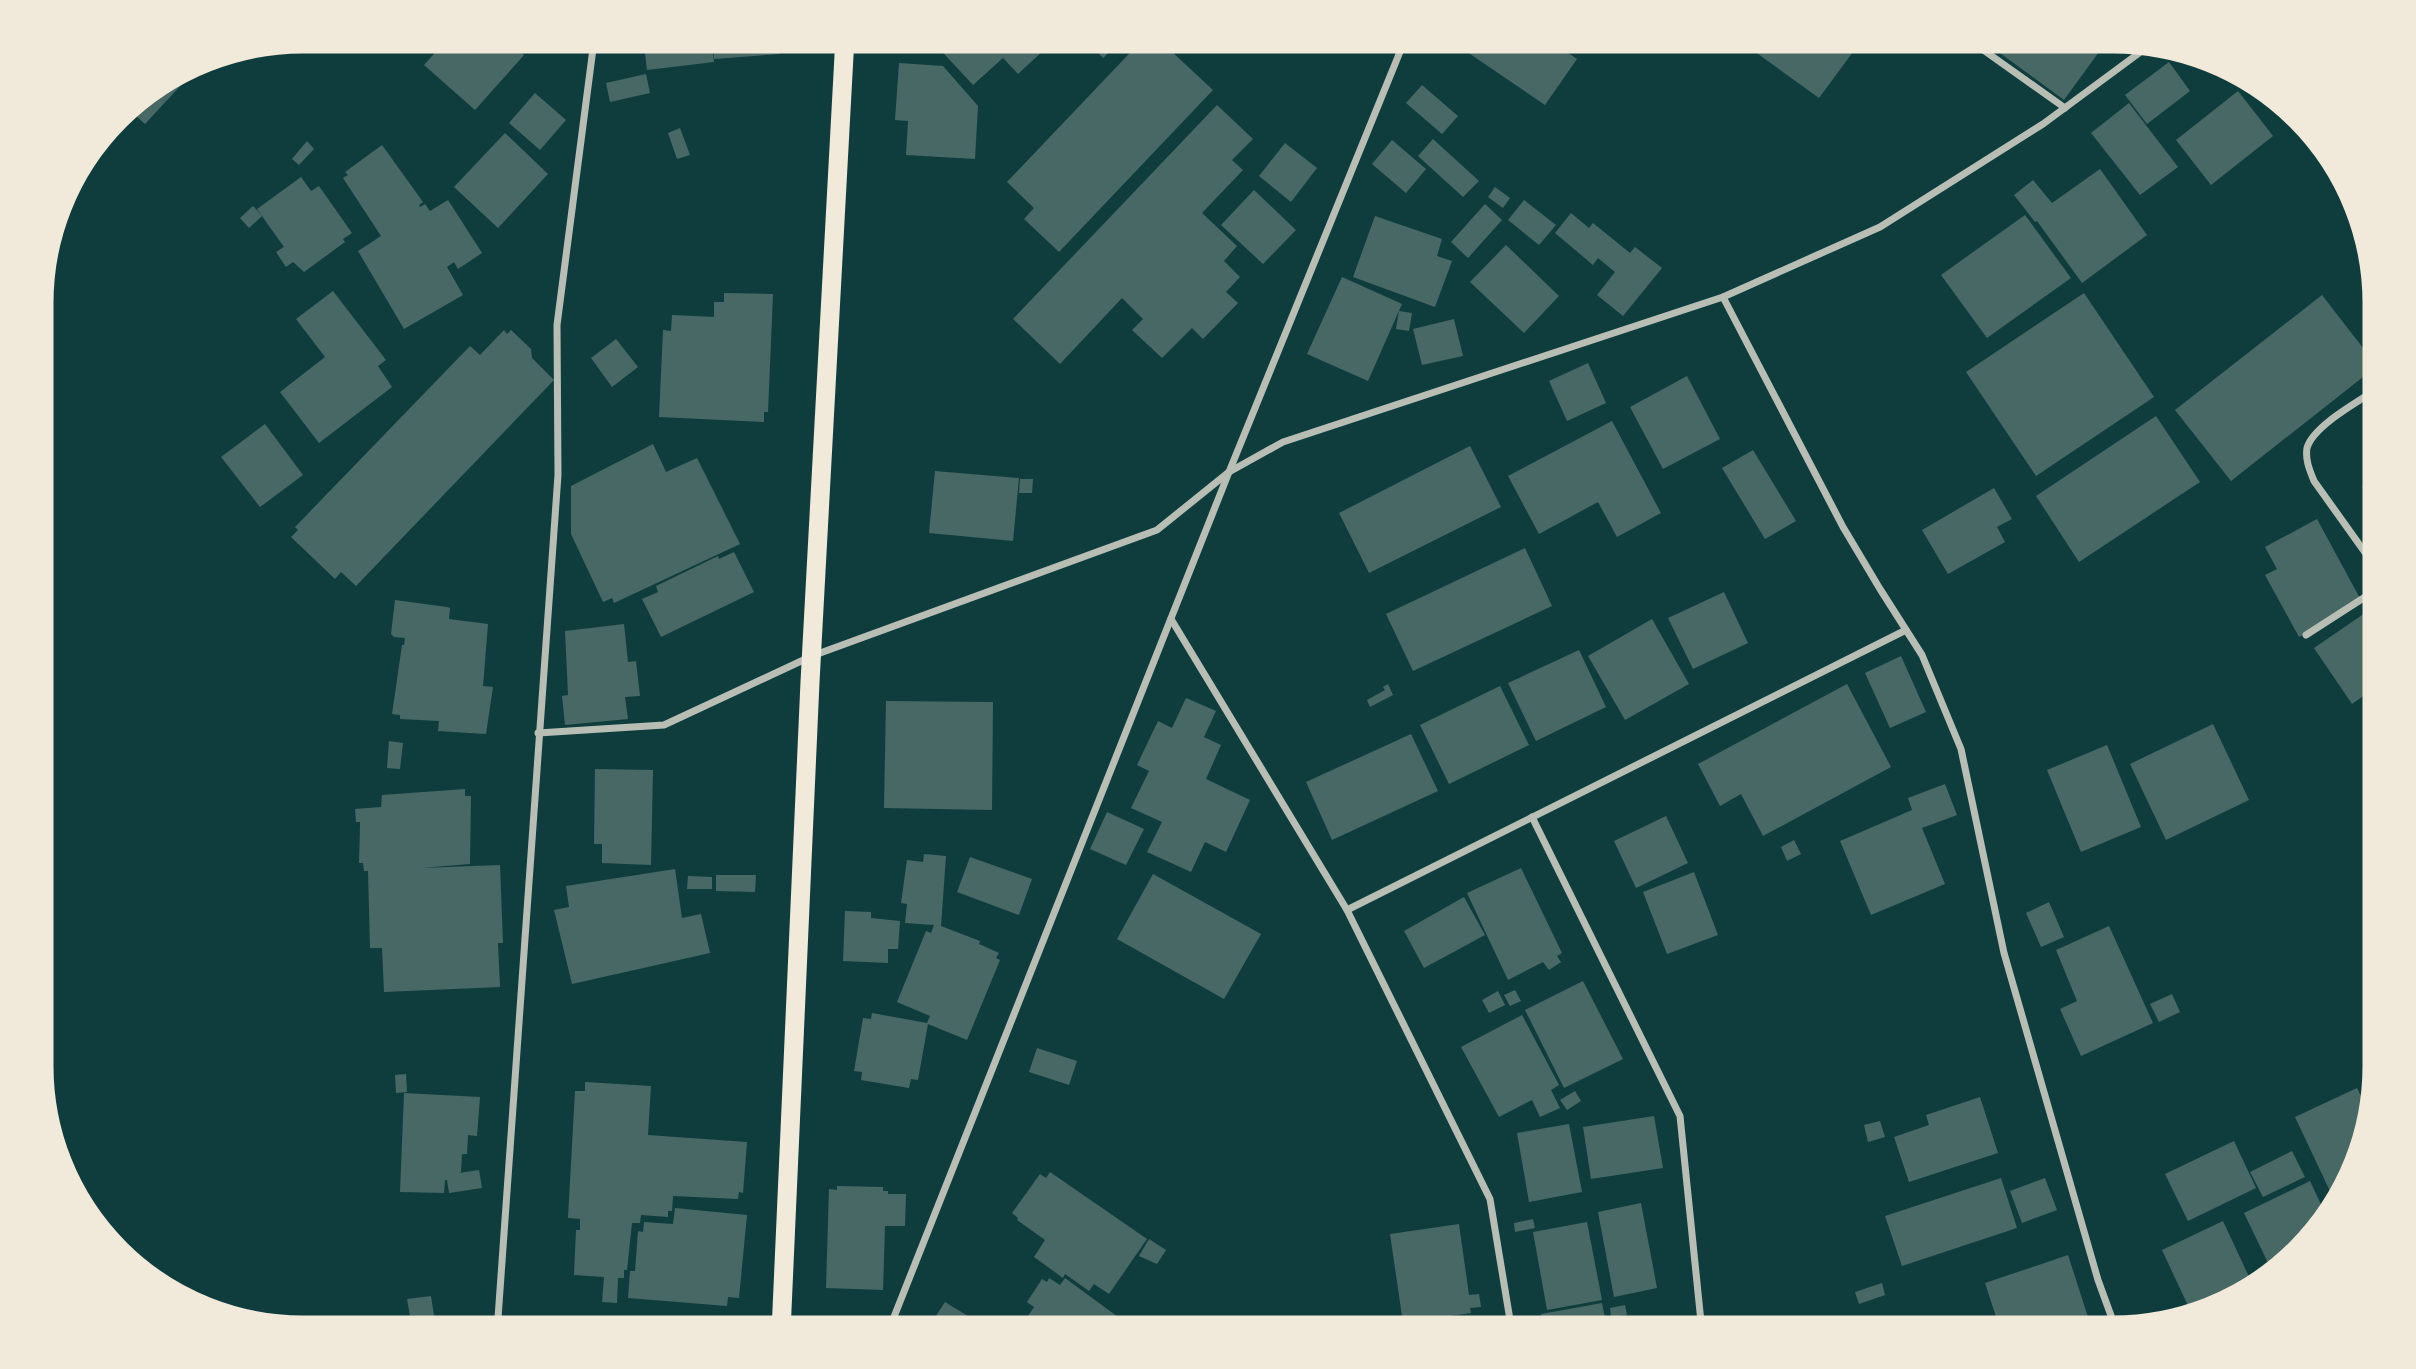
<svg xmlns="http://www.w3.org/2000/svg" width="2416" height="1369" font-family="'DM Sans',sans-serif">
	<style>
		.building { fill: #486865 }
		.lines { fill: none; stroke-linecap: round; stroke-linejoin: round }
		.minor { stroke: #b8beb3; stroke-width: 7 }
		.trunk { stroke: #f1e9da; stroke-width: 19 }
		.rim { fill: none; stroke: #f1e9da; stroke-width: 9 }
	</style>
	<rect width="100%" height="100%" fill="#0f3d3e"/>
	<g class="building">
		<polygon points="303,37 320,37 306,53 290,39"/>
		<polygon points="449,37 503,37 524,55 475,110 424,65"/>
		<polygon points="643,37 711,37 714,62 647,70"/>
		<polygon points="713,37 779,37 780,54 714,59"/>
		<polygon points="939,37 1058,37 1018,74 1003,58 973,85 933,42"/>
		<polygon points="1083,37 1126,37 1103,58"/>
		<polygon points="1145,37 1156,37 1213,90 1059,252 1024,219 1034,208 1007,182"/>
		<polygon points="1445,37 1545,37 1577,59 1545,105"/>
		<polygon points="1743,37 1864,37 1819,98 1740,41"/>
		<polygon points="1978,37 2093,37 2104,45 2064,100"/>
		<polygon points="208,56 145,124 125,106 202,57"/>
		<polygon points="2169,62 2190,91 2147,124 2125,95"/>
		<polygon points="899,63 943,66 978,106 975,159 906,155 908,121 895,120"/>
		<polygon points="646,74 650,93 610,102 606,83"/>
		<polygon points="1422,85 1458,116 1442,134 1406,103"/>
		<polygon points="2238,91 2273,136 2211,185 2176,140"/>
		<polygon points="535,93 566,120 540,150 509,123"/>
		<polygon points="2129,103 2178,167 2140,195 2091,133"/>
		<polygon points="1217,105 1253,139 1232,160 1243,170 1202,213 1237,246 1224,261 1240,277 1226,292 1238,303 1203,339 1192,328 1162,358 1132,330 1143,319 1122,298 1060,364 1013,319"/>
		<polygon points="680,128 690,155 677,159 668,133"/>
		<polygon points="505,133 548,174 498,228 454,187"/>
		<polygon points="1433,139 1479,181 1463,197 1418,156"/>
		<polygon points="1392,140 1426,169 1406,193 1372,164"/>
		<polygon points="307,141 314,149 299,165 292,159"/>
		<polygon points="1285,143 1317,168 1291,202 1259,176"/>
		<polygon points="382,145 423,202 419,205 420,207 425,204 430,211 448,200 482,253 458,269 454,262 447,267 463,295 404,329 358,251 381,236 343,178 348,175 345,172"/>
		<polygon points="2100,169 2147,235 2082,283 2037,221 2035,222 2014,195 2033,180 2052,203"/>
		<polygon points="301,177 311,191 319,186 352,233 343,239 345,242 304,272 293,262 286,267 276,252 284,247 257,209"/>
		<polygon points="1495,187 1510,198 1503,208 1488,197"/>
		<polygon points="1254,190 1296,230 1263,264 1221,225"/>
		<polygon points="1524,200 1556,225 1539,245 1508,220"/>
		<polygon points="1485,204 1502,220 1468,258 1451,242"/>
		<polygon points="253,206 262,216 249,228 240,218"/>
		<polygon points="1571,213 1589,228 1593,223 1630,253 1635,247 1662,268 1623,316 1597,295 1615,272 1598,258 1593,265 1555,233"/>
		<polygon points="2025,215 2071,278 1987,338 1941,275"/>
		<polygon points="1375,216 1442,239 1437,256 1452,261 1435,307 1353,277"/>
		<polygon points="1506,245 1559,296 1524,333 1470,282"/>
		<polygon points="1342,277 1402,304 1368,381 1307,354"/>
		<polygon points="333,291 386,360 378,366 392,387 319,443 280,392 325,357 296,319"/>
		<polygon points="724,293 773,294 768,412 764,412 764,422 659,417 663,330 671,331 672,315 714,317 714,302 724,302"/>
		<polygon points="2084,293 2154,397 2036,476 1966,372"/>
		<polygon points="2322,295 2377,366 2231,481 2175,410"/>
		<polygon points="1399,311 1412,313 1409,331 1396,329"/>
		<polygon points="1454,319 1463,356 1422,365 1413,329"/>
		<polygon points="504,330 507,334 511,330 531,349 532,358 554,380 356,586 341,572 335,579 291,537 298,530 295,527 470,346 480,355"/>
		<polygon points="616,339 638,367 612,387 591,358"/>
		<polygon points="1588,363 1606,403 1567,421 1549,381"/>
		<polygon points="1687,376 1720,439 1663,469 1630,407"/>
		<polygon points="39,377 52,395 39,405"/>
		<polygon points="2156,416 2200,482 2079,562 2036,496"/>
		<polygon points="1612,421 1661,513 1617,537 1598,502 1539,534 1508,476"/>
		<polygon points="265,424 303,475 260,507 221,457"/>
		<polygon points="653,444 666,472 697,458 740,544 614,603 612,598 603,602 571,534 571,486"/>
		<polygon points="1470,446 1501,507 1369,573 1339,513"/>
		<polygon points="1753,450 1796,521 1765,539 1722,468"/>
		<polygon points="935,471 1019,478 1013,541 929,533"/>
		<polygon points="2379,477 2379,513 2362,487"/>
		<polygon points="1020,479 1033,479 1032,493 1019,493"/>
		<polygon points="1994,488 2012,519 1997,527 2005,542 1948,574 1922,530"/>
		<polygon points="2317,519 2362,602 2299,637 2265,575 2277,569 2265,547"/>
		<polygon points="1525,548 1552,606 1413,671 1386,614"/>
		<polygon points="734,552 754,592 661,637 642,599 658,592 656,586 718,556 719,559"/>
		<polygon points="1724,592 1748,643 1693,669 1668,618"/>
		<polygon points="395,600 447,607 450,608 449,619 488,624 483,686 493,687 486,734 438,731 439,721 400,719 400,715 392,714 402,645 404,645 405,638 394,637 391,634"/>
		<polygon points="2368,611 2379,627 2379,685 2352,704 2314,648"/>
		<polygon points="1652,619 1689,684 1625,720 1588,656"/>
		<polygon points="624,624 628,662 636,661 640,696 625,697 628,719 565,725 562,696 568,695 565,631"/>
		<polygon points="1579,650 1606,707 1536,741 1508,683"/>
		<polygon points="1901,656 1926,712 1890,728 1865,673"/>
		<polygon points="1388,684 1393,695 1370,707 1367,700 1385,690 1383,687"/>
		<polygon points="1847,684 1891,767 1763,836 1741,794 1720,806 1698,764"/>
		<polygon points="1500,686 1529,745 1449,784 1420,725"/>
		<polygon points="1186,698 1216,711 1204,737 1221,745 1206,779 1250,800 1226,852 1205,842 1191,872 1147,852 1162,822 1131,808 1149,771 1137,765 1158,721 1172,728"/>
		<polygon points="886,701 993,702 992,810 884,808"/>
		<polygon points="2213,724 2249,800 2166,840 2130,764"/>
		<polygon points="1411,734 1438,791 1332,840 1306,782"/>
		<polygon points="389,741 403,743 400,769 387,768"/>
		<polygon points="2107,745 2141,827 2081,852 2047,770"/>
		<polygon points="595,769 653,770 651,865 602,863 602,844 594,844"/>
		<polygon points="1945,784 1957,815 1922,828 1945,884 1871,915 1840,841 1912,810 1908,798"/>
		<polygon points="465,789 465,796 471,796 470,864 421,868 500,865 503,943 498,943 500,987 384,992 382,948 370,948 368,871 364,871 363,863 359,863 360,826 360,822 356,822 355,809 381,807 382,795"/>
		<polygon points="1107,812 1144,829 1126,865 1090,849"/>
		<polygon points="1666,816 1688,863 1636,888 1614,841"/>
		<polygon points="1794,840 1801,854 1787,861 1781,847"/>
		<polygon points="924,854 946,856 941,926 980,941 979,944 999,953 996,958 1000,960 967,1040 928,1024 918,1080 911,1079 909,1088 861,1080 862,1072 854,1071 863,1018 871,1019 872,1013 927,1023 930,1016 897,1002 926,931 931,933 934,925 905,923 907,904 901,903 907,860 923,862"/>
		<polygon points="970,857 1032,879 1019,915 957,892"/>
		<polygon points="1521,868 1562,953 1557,956 1561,962 1549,970 1543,962 1508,980 1467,893"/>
		<polygon points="675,869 682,918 701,914 710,953 572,984 554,910 569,907 566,886"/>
		<polygon points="1694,872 1718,935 1667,954 1643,892"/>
		<polygon points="1153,874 1261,934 1224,999 1117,939"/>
		<polygon points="716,875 756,875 755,892 716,891"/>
		<polygon points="688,876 712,877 712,889 687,889"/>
		<polygon points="1464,897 1485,935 1424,968 1404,931"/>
		<polygon points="2049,902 2064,937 2041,947 2026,913"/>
		<polygon points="845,911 871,912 871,918 900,921 898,949 888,949 888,963 843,961"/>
		<polygon points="2109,926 2153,1023 2081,1056 2060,1009 2077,1001 2056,950"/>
		<polygon points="1583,981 1623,1059 1564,1088 1525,1010"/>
		<polygon points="1515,990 1521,1001 1510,1006 1504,995"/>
		<polygon points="1498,991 1505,1005 1489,1013 1482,1000"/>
		<polygon points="2172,994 2180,1012 2159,1022 2150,1004"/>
		<polygon points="1522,1015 1559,1085 1551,1090 1560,1108 1540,1117 1532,1100 1499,1117 1461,1047"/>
		<polygon points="1037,1048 1077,1061 1069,1085 1029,1072"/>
		<polygon points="406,1074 407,1092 396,1093 395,1075"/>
		<polygon points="585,1082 651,1086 648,1135 747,1142 743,1193 739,1192 738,1199 673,1196 672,1211 668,1211 668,1217 641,1215 640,1223 632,1223 627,1270 624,1270 624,1278 618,1278 617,1303 602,1302 604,1277 574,1275 576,1230 580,1230 580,1219 568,1218 575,1091 585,1091"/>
		<polygon points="2357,1088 2369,1113 2344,1199 2337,1206 2295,1117"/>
		<polygon points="1575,1091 1581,1101 1567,1110 1560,1100"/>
		<polygon points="404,1093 480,1097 477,1136 468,1135 467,1154 462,1154 461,1172 459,1173 479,1170 482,1188 449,1193 447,1180 445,1180 444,1193 400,1192"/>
		<polygon points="1980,1097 1998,1153 1909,1182 1894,1137 1929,1125 1926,1115"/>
		<polygon points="1654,1116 1663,1168 1591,1179 1583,1127"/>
		<polygon points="1880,1121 1885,1137 1868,1142 1864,1125"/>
		<polygon points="1569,1124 1582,1192 1529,1202 1517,1133"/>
		<polygon points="2234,1141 2256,1188 2188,1221 2165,1174"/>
		<polygon points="2292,1151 2305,1177 2263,1197 2250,1172"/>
		<polygon points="1050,1172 1147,1239 1109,1294 1094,1284 1089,1291 1065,1274 1063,1278 1034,1257 1045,1240 1017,1220 1018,1218 1012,1213 1040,1174 1046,1178"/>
		<polygon points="2001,1178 2017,1228 1902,1266 1885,1216"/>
		<polygon points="2045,1178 2057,1210 2022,1223 2010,1191"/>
		<polygon points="2310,1181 2327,1217 2292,1253 2269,1265 2244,1213"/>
		<polygon points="837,1186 883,1187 883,1191 888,1191 888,1194 906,1194 905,1226 885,1226 883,1290 826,1288 829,1189 837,1190"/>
		<polygon points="1641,1203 1657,1288 1614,1297 1598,1212"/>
		<polygon points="675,1208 747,1215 739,1298 728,1297 727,1306 628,1298 630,1271 635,1271 638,1231 643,1232 644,1222 673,1224"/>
		<polygon points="1533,1219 1535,1228 1515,1232 1514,1223"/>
		<polygon points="2223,1221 2251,1281 2190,1310 2162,1250"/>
		<polygon points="1587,1222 1602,1300 1547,1310 1533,1232"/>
		<polygon points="1459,1224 1469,1295 1479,1294 1481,1307 1470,1308 1471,1313 1403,1323 1390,1234"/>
		<polygon points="1149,1239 1166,1250 1157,1264 1139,1256"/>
		<polygon points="2068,1255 2088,1317 2043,1332 2001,1332 1985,1283"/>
		<polygon points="1049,1278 1060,1285 1065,1278 1129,1325 1124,1332 1032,1332 1022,1325 1034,1307 1027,1302 1042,1279 1047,1282"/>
		<polygon points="1882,1283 1885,1295 1859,1304 1855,1292"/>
		<polygon points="431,1296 436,1328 418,1330 415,1315 410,1316 407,1299"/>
		<polygon points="945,1302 994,1332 916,1332 923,1321 930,1325"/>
		<polygon points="1602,1303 1605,1318 1543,1330 1541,1314"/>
		<polygon points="1625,1305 1627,1315 1611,1317 1610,1308"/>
	</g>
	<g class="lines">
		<g class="minor">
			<polyline points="1965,37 2065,108"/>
			<polyline points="1723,297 1843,527 1880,589 1922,655 1961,749 2004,953 2098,1280 2117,1332"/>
			<path d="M 2379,388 C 2359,401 2313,426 2307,448 C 2305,460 2310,471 2314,481 L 2379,572"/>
			<polyline points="1171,619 1347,910 1490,1199 1512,1332"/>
			<polyline points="2306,635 2379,588"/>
			<polyline points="538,733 664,725 812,656 1157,530 1229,472 1283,442 1723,297 1880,227 2043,124 2154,42"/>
			<polyline points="1532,817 1680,1116 1701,1322 1629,1332"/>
			<polyline points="1347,910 1906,630"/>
			<polyline points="497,1332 558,475 557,325 594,41 587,37"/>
			<polyline points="888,1332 1229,472 1406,37"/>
		</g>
		<polyline class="trunk" points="781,1332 810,682 845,37"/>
	</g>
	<path d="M0 0H2416V1369H0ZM303 49H2113A254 254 0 0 1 2367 303V1066A254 254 0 0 1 2113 1320H303A254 254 0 0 1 49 1066V303A254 254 0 0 1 303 49Z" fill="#f1e9da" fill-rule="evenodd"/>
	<path class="rim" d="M303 49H2113A254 254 0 0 1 2367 303V1066A254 254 0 0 1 2113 1320H303A254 254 0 0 1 49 1066V303A254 254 0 0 1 303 49Z"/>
</svg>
